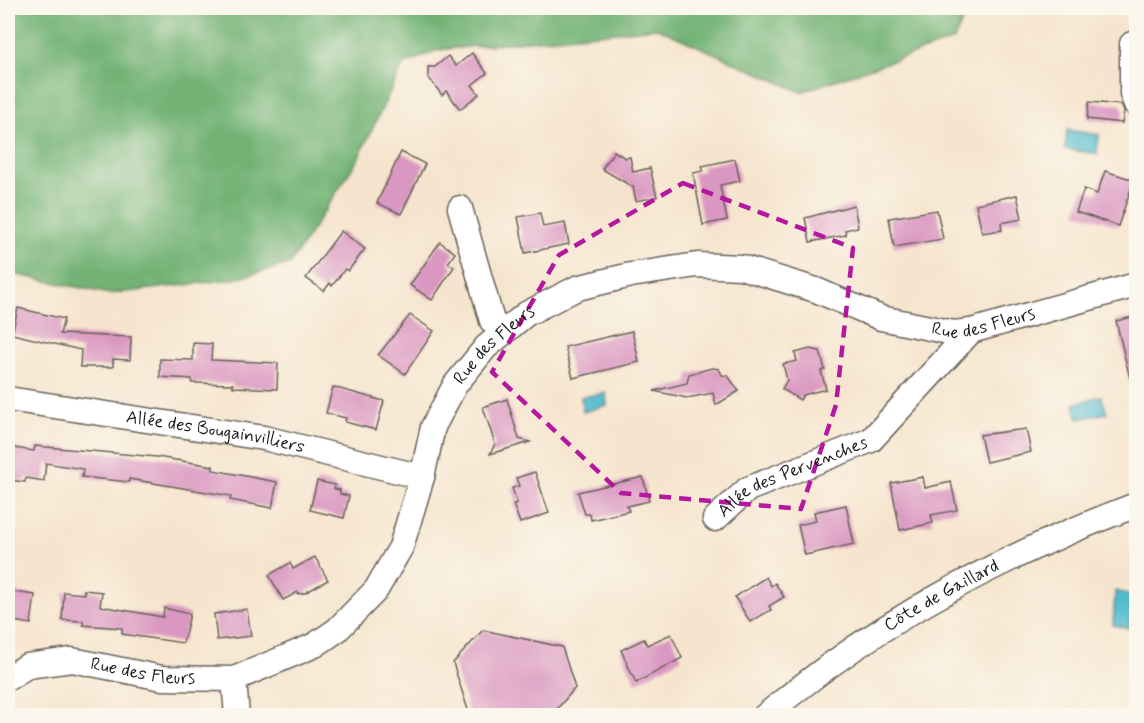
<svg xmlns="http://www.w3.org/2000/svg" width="1144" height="723" font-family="Mynerve,sans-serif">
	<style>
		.forest { fill: #72b274; stroke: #476748; stroke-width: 1.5 }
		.water { fill: #51bbce; stroke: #366c75; stroke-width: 1.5 }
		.building { fill: #da97c1 }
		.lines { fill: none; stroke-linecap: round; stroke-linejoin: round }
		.minor-casing { stroke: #68625a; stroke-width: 27 }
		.minor { stroke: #fff; stroke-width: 24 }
		.marked { fill: none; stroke: #b5179e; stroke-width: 4.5; stroke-dasharray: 12 8; stroke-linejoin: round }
		.labels { text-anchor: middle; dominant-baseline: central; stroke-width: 6; stroke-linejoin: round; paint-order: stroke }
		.street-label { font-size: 18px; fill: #1c1c1c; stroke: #fbf7ec }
	</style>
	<rect width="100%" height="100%" fill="#fbf7ec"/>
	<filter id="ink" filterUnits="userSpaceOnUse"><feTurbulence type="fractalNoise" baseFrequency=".0167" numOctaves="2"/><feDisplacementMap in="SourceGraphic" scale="12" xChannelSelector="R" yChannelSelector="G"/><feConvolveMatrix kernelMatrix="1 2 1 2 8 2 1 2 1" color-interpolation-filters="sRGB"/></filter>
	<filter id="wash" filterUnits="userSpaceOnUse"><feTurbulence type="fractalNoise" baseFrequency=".008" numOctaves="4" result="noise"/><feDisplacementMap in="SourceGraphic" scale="24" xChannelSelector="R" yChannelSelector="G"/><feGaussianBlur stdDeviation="1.35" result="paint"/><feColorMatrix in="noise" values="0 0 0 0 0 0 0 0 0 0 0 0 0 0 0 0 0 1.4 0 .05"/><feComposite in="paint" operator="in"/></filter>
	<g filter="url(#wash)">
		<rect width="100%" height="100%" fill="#f6e5ce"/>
		<polygon class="forest" points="8,8 968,8 954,40 801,92 657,28 437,50 403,65 357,161 290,264 234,279 110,294 8,273"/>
		<g class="water">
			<polygon points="1067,130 1099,135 1097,154 1065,149"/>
			<polygon points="606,393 607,405 583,412 581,397"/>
			<polygon points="1101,396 1107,413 1078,419 1074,404"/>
			<polygon points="1115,591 1133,595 1129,628 1113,625"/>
		</g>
		<g id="blocks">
			<g class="building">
				<polygon points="472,53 487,73 472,85 479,94 460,109 446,91 442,95 428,77 428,67 435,67 448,56 456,66"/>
				<polygon points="1089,102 1121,105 1124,111 1122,123 1087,119"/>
				<polygon points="614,151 625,158 630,157 633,172 650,168 657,197 636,201 633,187 602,169"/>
				<polygon points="401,152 425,164 401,214 377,203"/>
				<polygon points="735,159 740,181 720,185 727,220 703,225 693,173 703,171 702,166"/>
				<polygon points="1105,171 1134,180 1118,226 1076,212 1084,189 1097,194"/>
				<polygon points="1017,195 1022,219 1001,223 1002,230 982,233 976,204"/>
				<polygon points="854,205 858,227 845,230 846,235 810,242 805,218"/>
				<polygon points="937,210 943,239 894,247 889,218"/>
				<polygon points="540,213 543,227 565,223 569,244 525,253 518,217"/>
				<polygon points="341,231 365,249 348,271 345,269 332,286 330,283 324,291 306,278"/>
				<polygon points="440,242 455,253 448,263 454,267 432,300 410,285"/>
				<polygon points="18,308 64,319 60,334 131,337 130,360 113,359 113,367 80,367 81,350 12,334"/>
				<polygon points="410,315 434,331 405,374 378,355"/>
				<polygon points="1137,316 1137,378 1130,379 1116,321"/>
				<polygon points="632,331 639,362 573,378 565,347"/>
				<polygon points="193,343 212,344 211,360 278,363 277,389 233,387 233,384 192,383 192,379 160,377 160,359 193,360"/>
				<polygon points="810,349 820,351 825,370 821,371 826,389 803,395 800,400 782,389 787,380 783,364 797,361 795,353"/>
				<polygon points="712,368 719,369 722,375 728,376 739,391 716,405 713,393 687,398 654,391 687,383 689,374"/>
				<polygon points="333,387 384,401 376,430 345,422 346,418 326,413"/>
				<polygon points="507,399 519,439 530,442 490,454 495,444 483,407"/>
				<polygon points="1026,429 1031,452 986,462 980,435"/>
				<polygon points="35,446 157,457 213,466 213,470 277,482 272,508 230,500 231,496 129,479 129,482 82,477 83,469 46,463 44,481 26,478 25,482 8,480 8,447 34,451"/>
				<polygon points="535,472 549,513 520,523 513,504 517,503 512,488 519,486 516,478"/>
				<polygon points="643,477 649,501 627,506 629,511 591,520 590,514 585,514 578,492"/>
				<polygon points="923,477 925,488 951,482 957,510 931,515 933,523 900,530 891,483"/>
				<polygon points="317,481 335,485 334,489 340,490 340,494 349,496 344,518 310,510"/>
				<polygon points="846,505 854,544 805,555 798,525 816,521 814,512"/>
				<polygon points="315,557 328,580 305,593 299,594 298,592 283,600 269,575 290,563 293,569"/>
				<polygon points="766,577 771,586 775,583 784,597 769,606 771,610 750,622 735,597"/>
				<polygon points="84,590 102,592 100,606 163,617 164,608 190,614 183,643 122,634 122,628 83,625 83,621 62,620 64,592 84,594"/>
				<polygon points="8,591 35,595 31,624 8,620"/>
				<polygon points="247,609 251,636 217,640 214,614"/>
				<polygon points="483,630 562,647 575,688 551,716 470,716 453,663"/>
				<polygon points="671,634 682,658 636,683 621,650 644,639 647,645"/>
			</g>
		</g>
	</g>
	<g filter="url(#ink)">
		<use href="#blocks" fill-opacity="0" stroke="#68625a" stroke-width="1.5"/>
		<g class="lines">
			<g class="minor-casing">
				<g id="minor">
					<polyline points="1132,44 1132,94 1136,104"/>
					<polyline points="460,208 492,321 503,333"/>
					<path id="s1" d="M 8,399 L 264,438 L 422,477"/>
					<path id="s2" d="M 715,519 L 748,489 L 871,440 L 971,331"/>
					<path id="s3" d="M 8,678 L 27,666 L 72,660 L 162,678 L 234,679 L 315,645 L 337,630 L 376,590 L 401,547 L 422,477 L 433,427 L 455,385 L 486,347 L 526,314 L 577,288 L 631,275 L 697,265 L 741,267 L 816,290 L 881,318 L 954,333 L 971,331 L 1136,285"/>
					<polyline points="234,679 237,716"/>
					<path id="s4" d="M 765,716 C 874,623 1003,555 1136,505"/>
				</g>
			</g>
			<use href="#minor" class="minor"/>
		</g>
	</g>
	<path class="marked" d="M 683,183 L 853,248 L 836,405 L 801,509 L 621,493 L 492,372 L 559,255 Z"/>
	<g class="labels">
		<g class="street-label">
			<text stroke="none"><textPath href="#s3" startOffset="1202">Rue des Fleurs</textPath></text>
			<text stroke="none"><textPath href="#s3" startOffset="680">Rue des Fleurs</textPath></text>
			<text stroke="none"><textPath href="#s1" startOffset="210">Allée des Bougainvilliers</textPath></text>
			<text stroke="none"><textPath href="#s2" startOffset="90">Allée des Pervenches</textPath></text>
			<text stroke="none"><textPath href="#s4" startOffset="214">Côte de Gaillard</textPath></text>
			<text stroke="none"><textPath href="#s3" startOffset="140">Rue des Fleurs</textPath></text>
		</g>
	</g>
	<rect width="1144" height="723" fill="none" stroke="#fbf7ec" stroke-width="30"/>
</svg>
